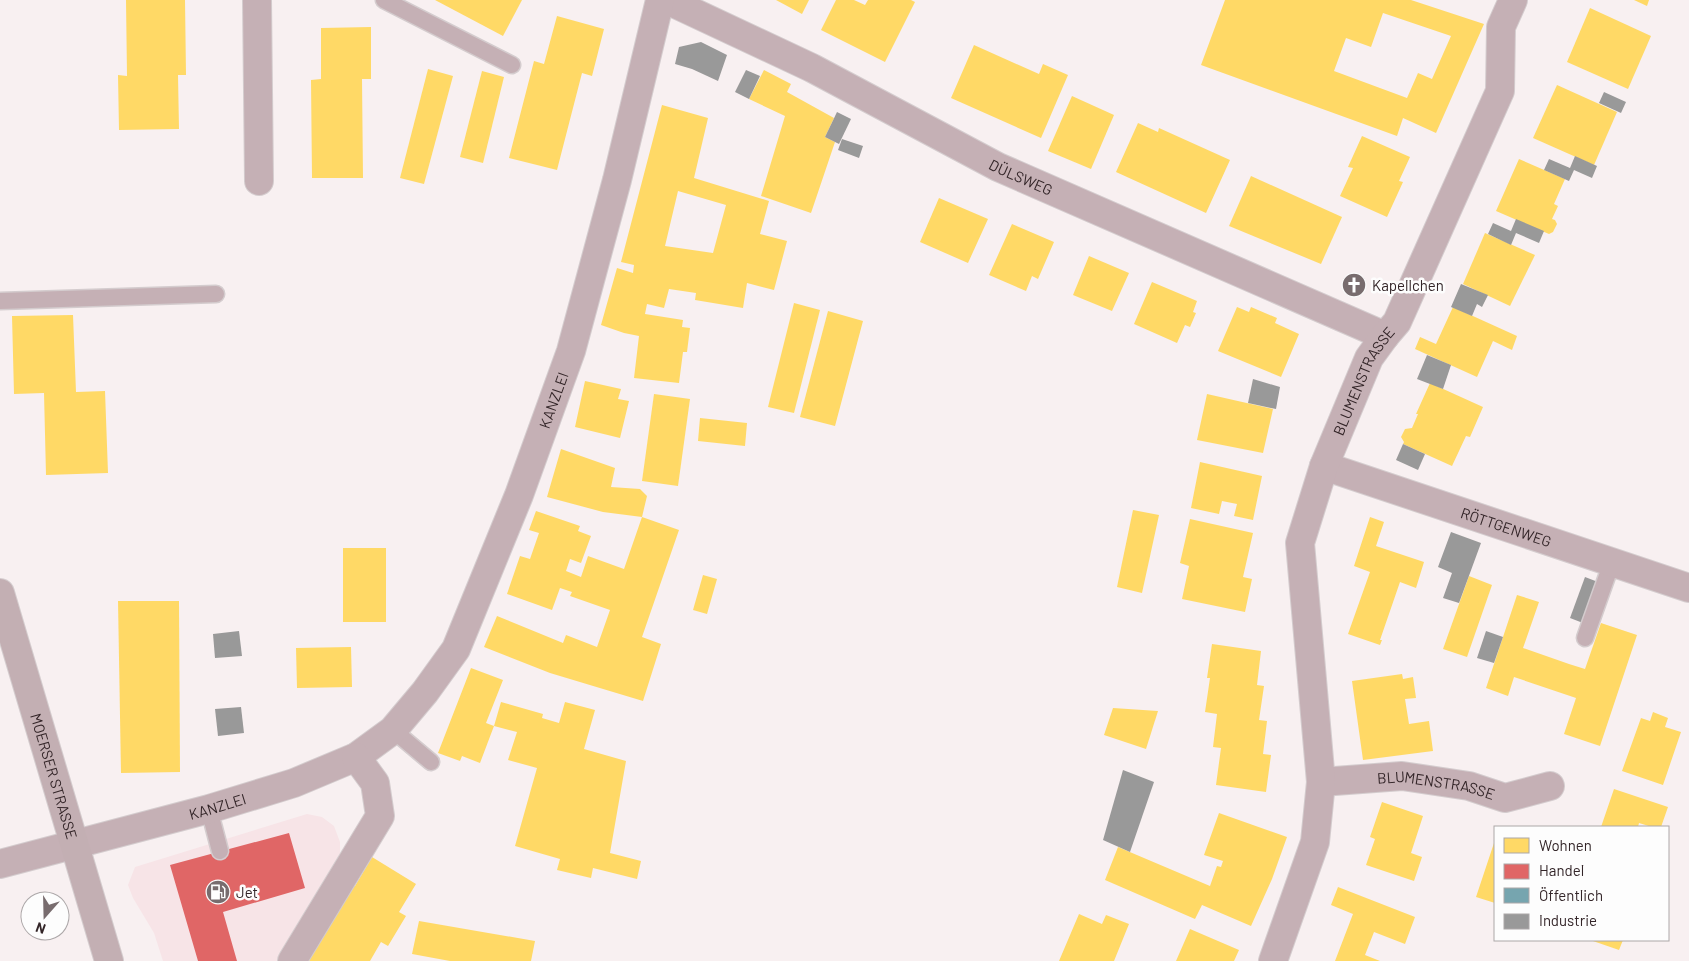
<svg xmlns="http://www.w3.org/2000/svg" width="1689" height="961" font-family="Barlow,sans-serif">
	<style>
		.built { fill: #f7e4e7 }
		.homes { fill: #ffd966; fill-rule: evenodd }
		.shops { fill: #e06666 }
		.public { fill: #76a5af }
		.industry { fill: #999 }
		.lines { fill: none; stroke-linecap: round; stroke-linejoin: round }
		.service-casing { stroke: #d4ccce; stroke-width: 19 }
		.minor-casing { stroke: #d4ccce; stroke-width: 30 }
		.secondary-casing { stroke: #d4ccce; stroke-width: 30 }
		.service { stroke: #c5b0b5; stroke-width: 16 }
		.minor { stroke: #c5b0b5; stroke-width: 28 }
		.secondary { stroke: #c3afb3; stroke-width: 28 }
		.labels { text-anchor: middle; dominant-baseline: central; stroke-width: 5; stroke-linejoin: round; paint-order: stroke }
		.street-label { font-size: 15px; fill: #332528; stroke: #fdfdfd }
		.poi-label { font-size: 15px; fill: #332528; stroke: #fdfdfd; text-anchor: start }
	</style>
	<rect width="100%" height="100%" fill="#f8f0f1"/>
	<polygon class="built" points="307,814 322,817 334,826 340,842 340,855 278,961 163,961 154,933 133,898 128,885 135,867"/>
	<g class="homes">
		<polygon points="126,0 185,0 186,75 178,75 179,129 119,130 118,75 127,76"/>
		<polygon points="435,0 522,0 503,36"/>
		<polygon points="776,0 809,0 802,14"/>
		<polygon points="836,0 854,0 865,5 868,0 911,0 915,2 885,62 821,30"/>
		<path d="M 1225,0 L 1411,0 L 1484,24 L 1436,133 L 1403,118 L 1397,136 L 1201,65 ZM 1383,13 L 1451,36 L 1432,79 L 1418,73 L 1407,98 L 1334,71 L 1346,38 L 1371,47 Z"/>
		<polygon points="1634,0 1649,0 1647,6"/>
		<polygon points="1590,8 1651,36 1628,89 1567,62"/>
		<polygon points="557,16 604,29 592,76 582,73 557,170 509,158 534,61 544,64"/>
		<polygon points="371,27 371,79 362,79 363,178 312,178 311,80 321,79 321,28"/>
		<polygon points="974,45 1039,74 1043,64 1068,75 1041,138 951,98"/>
		<polygon points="428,69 453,76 424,184 400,178"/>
		<polygon points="764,70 791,84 787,92 834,118 825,137 835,142 811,213 761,196 785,116 749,99"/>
		<polygon points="482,71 504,77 483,163 460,157"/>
		<polygon points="1557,85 1617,112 1594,165 1533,138"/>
		<polygon points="1072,96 1114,115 1091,169 1048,151"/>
		<path d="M 662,105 L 708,118 L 694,178 L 769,201 L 760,234 L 787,241 L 774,290 L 747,283 L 743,308 L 695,300 L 696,293 L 669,289 L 664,308 L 647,304 L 645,314 L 683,320 L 682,327 L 690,328 L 687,352 L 683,352 L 679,383 L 634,378 L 639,336 L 624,333 L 601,325 L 617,268 L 633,273 L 634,265 L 621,262 ZM 678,191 L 726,205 L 713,253 L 665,246 Z"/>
		<polygon points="1138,123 1158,132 1159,128 1230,160 1206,213 1116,172"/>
		<polygon points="1362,136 1410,157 1399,181 1403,182 1387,217 1340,196 1353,168 1348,167"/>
		<polygon points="1519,159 1565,179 1554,204 1558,206 1552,219 1555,220 1557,224 1553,232 1549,234 1496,211"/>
		<polygon points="1251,176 1342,217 1321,264 1229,226"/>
		<polygon points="939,198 988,219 968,263 920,242"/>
		<polygon points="1012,224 1054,242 1038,279 1032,276 1026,291 989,275"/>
		<polygon points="1485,233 1535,255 1510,306 1463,284"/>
		<polygon points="1089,256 1129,273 1112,311 1073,295"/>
		<polygon points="1152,282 1197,301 1193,312 1196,313 1190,327 1185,325 1177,343 1134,324"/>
		<polygon points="794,303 820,310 794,413 768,407"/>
		<polygon points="1237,307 1249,312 1251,307 1277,318 1275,323 1299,334 1281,377 1218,351"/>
		<polygon points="1453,307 1517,336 1512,350 1493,341 1477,377 1415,349 1420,337 1436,344"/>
		<polygon points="828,311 863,321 835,426 800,417"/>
		<polygon points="73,315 76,392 105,391 108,473 46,475 44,393 14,394 12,316"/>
		<polygon points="585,381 621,389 618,399 629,401 620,438 575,427"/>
		<polygon points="1430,383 1483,407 1470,437 1466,436 1452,466 1403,444 1404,442 1401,437 1405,429 1412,428 1418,414 1416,414"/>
		<polygon points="654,394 690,399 678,486 642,481"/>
		<polygon points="1207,394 1273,409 1263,453 1197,440"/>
		<polygon points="700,418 747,423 745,446 698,441"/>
		<polygon points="561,449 615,468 611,487 640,489 647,496 642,517 603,512 547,497"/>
		<polygon points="1200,462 1262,476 1253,520 1234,516 1237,504 1222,501 1219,514 1191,508"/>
		<polygon points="1133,510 1159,515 1142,593 1117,587"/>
		<polygon points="536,511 580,526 578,531 591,536 581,563 570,559 566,571 581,577 588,556 624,569 642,517 679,530 642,637 661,644 643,701 550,673 484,647 497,616 563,643 566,635 597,647 610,610 570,596 572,592 560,588 552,610 507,594 520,556 530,559 539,533 529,530"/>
		<polygon points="1370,517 1384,522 1376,546 1424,562 1416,588 1400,582 1380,640 1382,640 1380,645 1348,634 1370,572 1354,566"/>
		<polygon points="1190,519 1253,533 1243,577 1252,579 1245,612 1182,599 1189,566 1180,563"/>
		<rect x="343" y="548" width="43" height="74"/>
		<polygon points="703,575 717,579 707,614 693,610"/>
		<polygon points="1469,576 1492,585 1467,657 1443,649"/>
		<polygon points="1517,595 1539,602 1523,648 1569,664 1585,669 1601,623 1637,635 1600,746 1564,734 1576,698 1514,677 1508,696 1486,688"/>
		<polygon points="118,601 179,601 180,772 121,773"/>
		<polygon points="1212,644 1261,651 1257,685 1264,686 1259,720 1267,721 1263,754 1271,755 1266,792 1216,785 1221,748 1213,747 1217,714 1205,712 1210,678 1207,678"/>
		<polygon points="351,647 352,687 297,688 296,648"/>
		<polygon points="471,668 503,680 486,723 494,726 480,763 462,756 460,761 438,753"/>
		<polygon points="1402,674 1403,679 1413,677 1416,698 1405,699 1409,724 1429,721 1433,751 1363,760 1352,681"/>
		<polygon points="501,702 543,714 542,718 559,723 565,702 595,710 584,749 626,761 610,853 641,861 637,879 593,868 591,878 557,870 560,859 515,846 537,768 508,760 517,732 494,726"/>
		<polygon points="1113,708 1158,711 1146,749 1104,735"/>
		<polygon points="1653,712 1668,718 1665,727 1681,732 1663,785 1622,771 1641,718 1650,721"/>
		<polygon points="1614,789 1668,807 1661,827 1652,827 1639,823 1638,827 1601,827"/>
		<polygon points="1382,802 1423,816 1411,853 1422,857 1414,881 1366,865 1375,839 1370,837"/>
		<polygon points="1219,813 1287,837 1272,879 1251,926 1202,905 1195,919 1105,880 1118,847 1210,886 1217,866 1221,867 1223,861 1204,855"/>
		<polygon points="1495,840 1495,903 1476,897"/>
		<polygon points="372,857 416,884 399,912 406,916 388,946 381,942 370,961 304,961 352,884 355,886"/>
		<polygon points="1338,887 1415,917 1405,944 1374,932 1365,955 1380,961 1335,961 1353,914 1331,905"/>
		<polygon points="1079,914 1102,924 1106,915 1129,924 1114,961 1059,961"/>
		<polygon points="419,921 535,941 531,961 450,961 412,954"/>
		<polygon points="1190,929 1239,950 1234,961 1176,961"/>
		<polygon points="1590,940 1623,940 1619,950"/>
	</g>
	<polygon class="shops" points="289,833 305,888 223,912 237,961 198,961 170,865"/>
	<polygon class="public" points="1355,278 1361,282 1360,290 1353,293 1346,288 1348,281"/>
	<g class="industry">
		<polygon points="701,42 727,55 718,81 692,69 675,64 679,47"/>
		<polygon points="746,70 760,76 749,99 735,92"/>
		<polygon points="1604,92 1626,102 1621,113 1599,103"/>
		<polygon points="837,112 851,119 839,144 825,137"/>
		<polygon points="842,139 863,146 859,158 838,150"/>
		<polygon points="1575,156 1597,166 1592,178 1574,170 1569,181 1544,170 1549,159 1570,168"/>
		<polygon points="1516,219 1544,231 1539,243 1516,233 1511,245 1488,234 1493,223 1511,231"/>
		<polygon points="1461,284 1488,295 1482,307 1477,304 1472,316 1451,307"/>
		<polygon points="1427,355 1451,365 1443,389 1417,379"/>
		<polygon points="1253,379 1280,387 1276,409 1248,403"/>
		<polygon points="1403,444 1425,454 1418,470 1396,460"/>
		<polygon points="1451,532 1481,543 1459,603 1443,598 1452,573 1438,567"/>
		<polygon points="1585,577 1598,582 1583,623 1570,618"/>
		<polygon points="239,631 242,656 215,658 213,634"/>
		<polygon points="1486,631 1503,637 1494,663 1477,658"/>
		<polygon points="241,707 244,733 218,736 215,709"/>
		<polygon points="1123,770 1154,782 1130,852 1103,840"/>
	</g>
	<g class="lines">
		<g class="service-casing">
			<g id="service">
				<polyline points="384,0 512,65"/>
				<polyline points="0,301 216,294"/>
				<polyline points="1585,638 1612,562"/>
				<polyline points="393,730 431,762"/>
				<polyline points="209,809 220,851"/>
			</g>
		</g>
		<g class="minor-casing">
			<g id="minor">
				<polyline points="257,0 259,181"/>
				<path id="s1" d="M 667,0 L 812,68 L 998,167 L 1385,336"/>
				<path id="s2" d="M 1324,466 L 1689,588"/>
				<path id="s3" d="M 1321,782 L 1402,776 L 1469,786 L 1505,798 L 1550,786"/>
				<path id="s4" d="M 0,864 L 209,809 L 294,783 L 356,757 L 393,730 L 425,692 L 456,649 L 519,495 L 571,351 L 617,180 L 660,0"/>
				<polyline points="292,961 380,816 375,783 356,757"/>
				<path id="s5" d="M 1273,961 L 1315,842 L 1321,782 L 1300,543 L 1324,466 L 1369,358 L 1385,336 L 1397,322 L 1500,91 L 1501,27 L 1513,0"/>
			</g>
		</g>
		<g class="secondary-casing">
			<g id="secondary">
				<path id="s6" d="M 0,593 L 109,961"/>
			</g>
		</g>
		<use href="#service" class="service"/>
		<use href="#minor" class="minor"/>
		<use href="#secondary" class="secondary"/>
	</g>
	<defs>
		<g id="church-disc" transform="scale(1.25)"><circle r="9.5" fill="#786c6e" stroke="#fdfdfd"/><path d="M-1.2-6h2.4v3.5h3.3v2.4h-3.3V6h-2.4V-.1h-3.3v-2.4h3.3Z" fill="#fff"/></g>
		<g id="fuel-disc" transform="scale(1.25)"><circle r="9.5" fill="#786c6e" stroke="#fdfdfd"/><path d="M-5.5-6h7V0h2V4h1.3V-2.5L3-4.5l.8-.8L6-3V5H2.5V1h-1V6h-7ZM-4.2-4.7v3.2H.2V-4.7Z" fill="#fff"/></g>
	</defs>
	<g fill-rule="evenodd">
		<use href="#church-disc" x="1354" y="285"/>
		<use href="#fuel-disc" x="218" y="892"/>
	</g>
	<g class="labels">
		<g class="street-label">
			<text stroke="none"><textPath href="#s1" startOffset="396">DÜLSWEG</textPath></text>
			<text stroke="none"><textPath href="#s5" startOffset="601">BLUMENSTRASSE</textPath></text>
			<text stroke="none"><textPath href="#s4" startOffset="788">KANZLEI</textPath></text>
			<text stroke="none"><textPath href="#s2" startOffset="192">RÖTTGENWEG</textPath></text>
			<text stroke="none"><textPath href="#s6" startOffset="191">MOERSER STRASSE</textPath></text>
			<text stroke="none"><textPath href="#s3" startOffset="116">BLUMENSTRASSE</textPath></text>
			<text stroke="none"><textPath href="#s4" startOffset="225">KANZLEI</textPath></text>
		</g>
		<g class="poi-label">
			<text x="1372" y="285">Kapellchen</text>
			<text x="236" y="892">Jet</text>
		</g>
	</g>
	<rect x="1494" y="826" width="175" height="115" fill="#fdfdfd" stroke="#aca7a8"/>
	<rect x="1504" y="838" width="25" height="15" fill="#ffd966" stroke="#aca7a8"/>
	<text x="1539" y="851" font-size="15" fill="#332528">Wohnen</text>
	<rect x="1504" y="864" width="25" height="15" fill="#e06666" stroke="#aca7a8"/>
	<text x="1539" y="876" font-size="15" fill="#332528">Handel</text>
	<rect x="1504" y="888" width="25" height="15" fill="#76a5af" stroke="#aca7a8"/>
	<text x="1539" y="901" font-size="15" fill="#332528">Öffentlich</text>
	<rect x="1504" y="914" width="25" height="15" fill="#999999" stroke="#aca7a8"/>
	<text x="1539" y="926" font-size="15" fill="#332528">Industrie</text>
	<g transform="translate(45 916) rotate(200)"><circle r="24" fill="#fdfdfd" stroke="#aca7a8"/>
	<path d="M0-4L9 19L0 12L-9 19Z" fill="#786c6e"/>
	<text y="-8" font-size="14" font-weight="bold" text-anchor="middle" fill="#332528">N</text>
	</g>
</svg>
